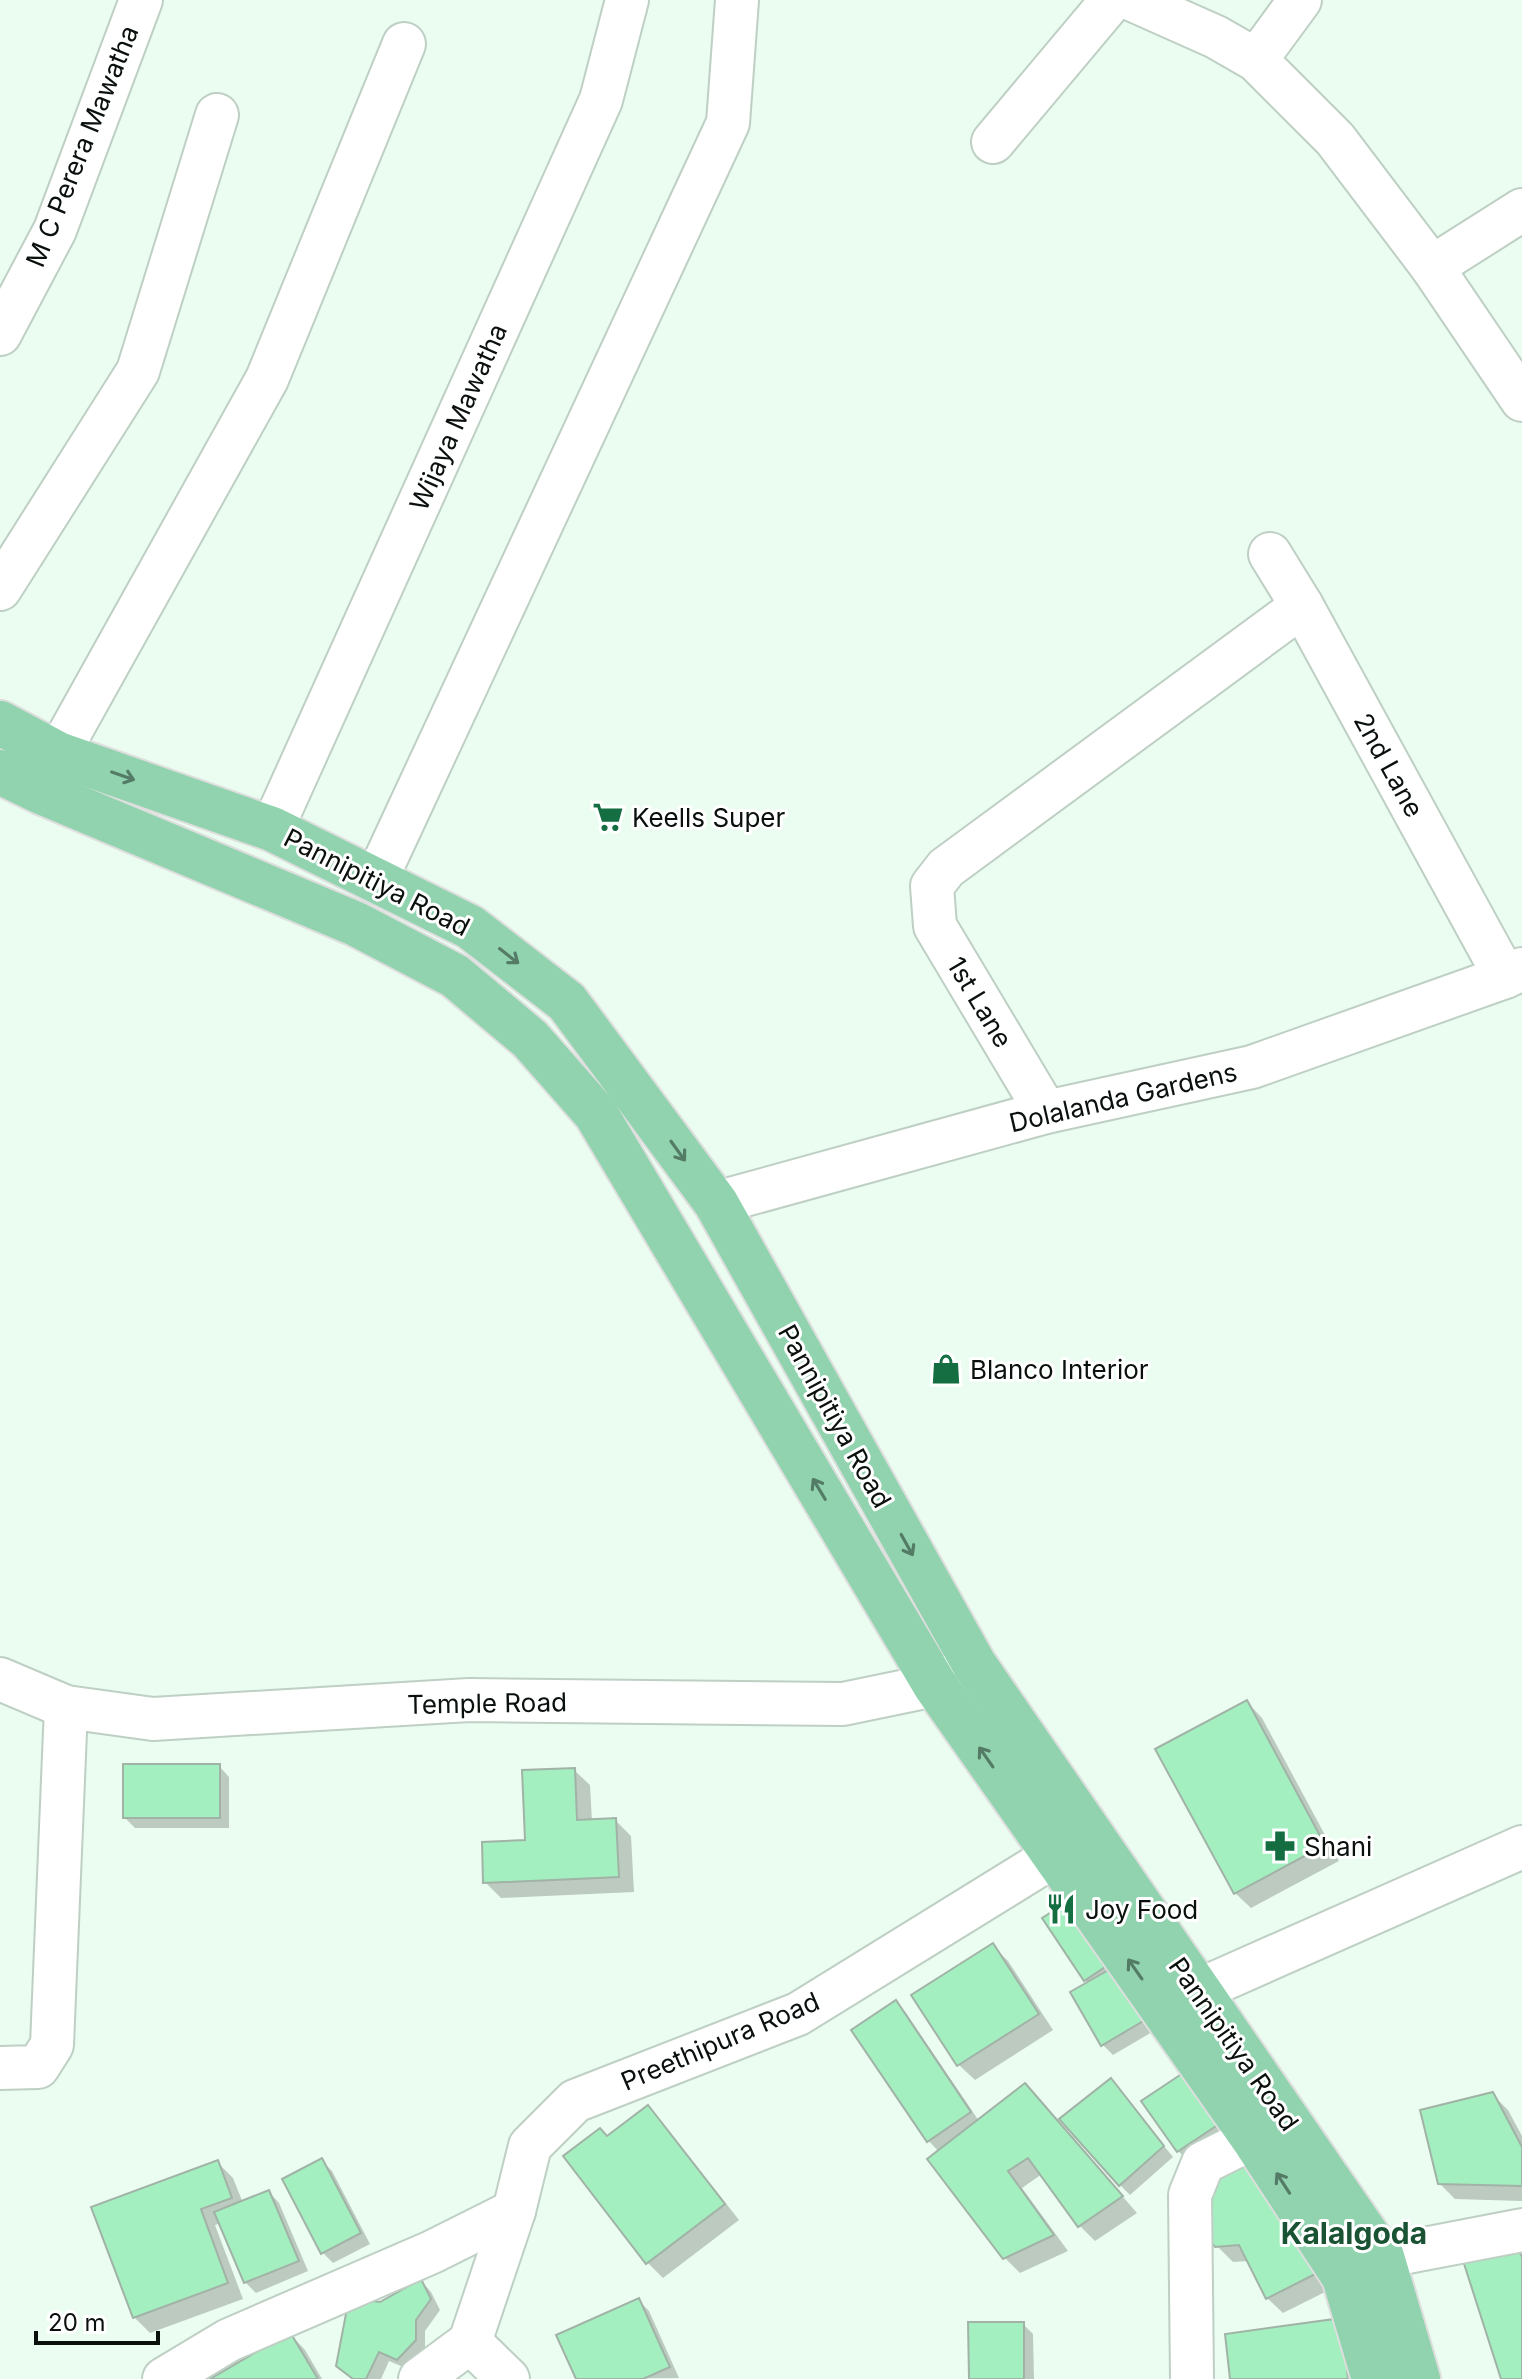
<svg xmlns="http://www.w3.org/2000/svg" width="1522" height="2379" font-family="Inter,sans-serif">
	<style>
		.shadow { fill: #0003 }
		.building { fill: #a4efc0; stroke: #a1b2a6; stroke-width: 2 }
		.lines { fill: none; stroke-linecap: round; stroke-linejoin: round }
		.minor-casing { stroke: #becfc3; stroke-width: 46 }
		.major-casing { stroke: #dddedd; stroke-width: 48 }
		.minor { stroke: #fff; stroke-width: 42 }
		.major { stroke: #91d3af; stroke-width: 44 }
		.oneway { stroke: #547b66 }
		.labels { text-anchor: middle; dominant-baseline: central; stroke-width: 6; stroke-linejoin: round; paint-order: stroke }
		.street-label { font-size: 26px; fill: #0a100c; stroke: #fff }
		.poi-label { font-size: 26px; fill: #0a100c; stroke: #fff; text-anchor: start }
		.quarter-label { font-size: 30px; font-weight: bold; fill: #195333; stroke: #fff }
	</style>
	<rect width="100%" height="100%" fill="#ebfdf1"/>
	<g class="shadow">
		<polygon points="1247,1702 1262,1718 1339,1861 1251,1908 1235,1893"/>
		<polygon points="219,1766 229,1777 229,1828 135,1828 125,1818"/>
		<polygon points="574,1770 590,1785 592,1822 615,1820 631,1836 634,1892 501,1898 485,1882 527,1842"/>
		<polygon points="1075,1899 1159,2028 1113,2055 1103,2045 1089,1984 1085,1980"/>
		<polygon points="992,1945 1008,1961 1053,2030 975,2080 959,2065"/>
		<polygon points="896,2002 906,2013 979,2121 1040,2102 1137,2213 1095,2241 1079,2225 1042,2174 1022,2188 1068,2251 1020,2273 1004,2257 939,2152 928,2140"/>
		<polygon points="1186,2074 1230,2133 1189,2161 1178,2151"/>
		<polygon points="1111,2081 1173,2157 1130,2195 1120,2185"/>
		<polygon points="1492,2094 1508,2110 1522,2136 1522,2201 1455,2199 1439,2183"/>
		<polygon points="647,2107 663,2123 739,2220 663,2278 648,2263 566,2157 608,2138"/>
		<polygon points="322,2161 332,2171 370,2244 333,2263 323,2253"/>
		<polygon points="218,2163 233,2178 243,2203 269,2192 279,2203 308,2271 256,2293 245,2282 221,2223 215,2225 243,2299 150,2333 134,2317"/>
		<polygon points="1205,2205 1339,2285 1283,2313 1267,2298 1249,2261 1233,2262 1216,2245"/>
		<polygon points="421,2281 431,2292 440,2310 425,2331 425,2351 408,2369 389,2361 381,2379 353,2379 338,2365 380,2304"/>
		<polygon points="639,2301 649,2311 679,2378 578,2379"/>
		<polygon points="1023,2324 1033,2334 1034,2379 971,2379"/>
		<polygon points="290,2334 305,2350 322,2379 214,2379"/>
	</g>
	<g class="building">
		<polygon points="1247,1700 1325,1845 1234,1894 1155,1749"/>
		<rect x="123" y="1764" width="97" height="54"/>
		<polygon points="575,1768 577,1820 616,1818 619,1877 483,1883 482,1842 525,1840 522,1770"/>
		<polygon points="1075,1897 1117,1959 1084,1981 1042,1918"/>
		<polygon points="993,1943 1039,2014 957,2066 911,1995"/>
		<polygon points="1119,1964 1150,2017 1101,2046 1070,1992"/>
		<polygon points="896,2000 971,2112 927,2142 851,2030"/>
		<polygon points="1186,2071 1222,2122 1177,2152 1141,2101"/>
		<polygon points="1111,2078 1164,2146 1119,2186 1059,2119"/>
		<polygon points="1025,2083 1123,2196 1078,2227 1028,2158 1008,2171 1054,2235 1003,2259 927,2159"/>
		<polygon points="1493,2092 1522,2147 1522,2186 1438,2184 1420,2110"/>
		<polygon points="648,2105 725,2204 646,2264 563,2156 600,2128 607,2136"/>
		<polygon points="1249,2154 1325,2269 1266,2299 1239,2245 1215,2247 1205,2235 1203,2205 1220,2176"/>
		<polygon points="322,2158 361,2233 321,2254 282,2179"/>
		<polygon points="218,2160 232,2198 201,2209 228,2283 133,2318 91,2207"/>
		<polygon points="269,2190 299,2261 244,2283 214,2212"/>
		<polygon points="1515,2243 1522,2257 1522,2379 1501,2379 1458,2245"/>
		<polygon points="421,2279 431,2299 416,2320 416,2340 397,2360 379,2352 366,2379 353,2379 336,2366 349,2298 380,2302"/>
		<polygon points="639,2298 670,2367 643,2379 576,2379 556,2335"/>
		<polygon points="1342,2318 1348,2379 1230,2379 1225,2334"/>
		<polygon points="968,2322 1024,2322 1024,2379 969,2379"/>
		<polygon points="290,2332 318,2379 210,2379"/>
	</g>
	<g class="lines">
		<g class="minor-casing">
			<g id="minor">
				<polyline points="1133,0 1216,37 1256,60 1335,139 1432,267"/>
				<polyline points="1256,60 1300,0"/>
				<polyline points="993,142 1112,0"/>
				<polyline points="1522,210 1432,267 1522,400"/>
				<polyline points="0,334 55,230 141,0"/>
				<polyline points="1270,554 1302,606 1505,977"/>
				<polyline points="0,589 138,371 217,115"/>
				<polyline points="58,754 267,379 404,44"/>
				<polyline points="272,829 601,100 627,0"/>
				<polyline points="376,880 728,123 737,0"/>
				<polyline points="1046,1112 935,926 932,886 946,868 1302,606"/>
				<polyline points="716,1203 1046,1112 1252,1067 1505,977 1522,969"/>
				<polyline points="0,1679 66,1707 153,1719 469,1700 843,1704 935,1685 966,1668"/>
				<polyline points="1197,1991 1522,1847"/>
				<polyline points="0,2068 38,2067 52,2045 66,1707"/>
				<polyline points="1352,2273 1382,2257 1522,2230"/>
				<polyline points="470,2342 514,2211 530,2146 575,2101 798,2014 1083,1838"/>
				<polyline points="470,2342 508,2379"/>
				<polyline points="164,2379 229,2340 432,2252 514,2211"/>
				<polyline points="420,2379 470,2342"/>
				<polyline points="1192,2379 1190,2195 1203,2163 1253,2138"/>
			</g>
		</g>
		<g class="major-casing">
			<g id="major">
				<polyline points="0,723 58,754 272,829 470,927 567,1002 716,1203 974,1664 1382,2257 1418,2379"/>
				<polyline points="0,772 41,792 356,924 455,976 530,1039 596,1114 935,1685 1253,2138 1344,2277 1374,2379"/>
			</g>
		</g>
		<use href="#minor" class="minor"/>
		<use href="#major" class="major"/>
	</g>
	<defs><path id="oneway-shaft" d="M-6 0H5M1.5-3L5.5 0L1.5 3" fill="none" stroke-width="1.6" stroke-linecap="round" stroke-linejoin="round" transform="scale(2)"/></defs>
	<g class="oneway">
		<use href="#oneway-shaft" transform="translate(123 776) rotate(19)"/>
		<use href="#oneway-shaft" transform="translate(509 956) rotate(38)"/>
		<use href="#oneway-shaft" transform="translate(678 1151) rotate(54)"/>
		<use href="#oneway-shaft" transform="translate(819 1489) rotate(-121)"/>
		<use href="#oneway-shaft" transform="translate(907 1545) rotate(61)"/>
		<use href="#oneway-shaft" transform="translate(986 1757) rotate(-125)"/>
		<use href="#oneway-shaft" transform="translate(1135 1969) rotate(-125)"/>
		<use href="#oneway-shaft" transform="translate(1283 2183) rotate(-123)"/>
	</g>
	<defs>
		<g id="supermarket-bare" transform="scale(2.4)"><path d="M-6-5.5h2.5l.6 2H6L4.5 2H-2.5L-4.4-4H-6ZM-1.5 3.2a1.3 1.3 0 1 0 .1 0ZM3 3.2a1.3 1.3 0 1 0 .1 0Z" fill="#146e42" stroke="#fff" stroke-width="2.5" paint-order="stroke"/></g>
		<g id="shop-bare" transform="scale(2.4)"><path d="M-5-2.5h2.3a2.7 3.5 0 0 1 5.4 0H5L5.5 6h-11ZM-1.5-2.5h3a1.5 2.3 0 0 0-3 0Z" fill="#146e42" stroke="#fff" stroke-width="2.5" paint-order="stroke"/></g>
		<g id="pharmacy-bare" transform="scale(2.4)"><path d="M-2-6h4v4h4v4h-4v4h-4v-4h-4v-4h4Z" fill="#146e42" stroke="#fff" stroke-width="2.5" paint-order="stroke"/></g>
		<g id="restaurant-bare" transform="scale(2.4)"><path d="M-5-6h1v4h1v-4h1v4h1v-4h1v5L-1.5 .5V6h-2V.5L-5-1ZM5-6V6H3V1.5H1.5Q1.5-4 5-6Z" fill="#146e42" stroke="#fff" stroke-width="2.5" paint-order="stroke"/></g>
	</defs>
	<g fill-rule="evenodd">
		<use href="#supermarket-bare" x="608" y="817"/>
		<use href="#shop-bare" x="946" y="1369"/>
		<use href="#pharmacy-bare" x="1280" y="1846"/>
		<use href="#restaurant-bare" x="1061" y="1909"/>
	</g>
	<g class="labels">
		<g class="street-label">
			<text transform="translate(82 146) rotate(-68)">M C Perera Mawatha</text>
			<text transform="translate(458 417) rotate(-66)">Wijaya Mawatha</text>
			<text transform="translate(1389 765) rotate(61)">2nd Lane</text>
			<text transform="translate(377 882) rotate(27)">Pannipitiya Road</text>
			<text transform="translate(980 1002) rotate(59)">1st Lane</text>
			<text transform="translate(1123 1097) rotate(-13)">Dolalanda Gardens</text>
			<text transform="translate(835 1416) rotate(61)">Pannipitiya Road</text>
			<text transform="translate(487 1703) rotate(-1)">Temple Road</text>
			<text transform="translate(720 2041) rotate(-23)">Preethipura Road</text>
			<text transform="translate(1234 2044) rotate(55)">Pannipitiya Road</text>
		</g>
		<g class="poi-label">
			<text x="632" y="817">Keells Super</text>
			<text x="970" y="1369">Blanco Interior</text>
			<text x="1304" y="1846">Shani</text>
			<text x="1085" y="1909">Joy Food</text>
		</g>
		<g class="quarter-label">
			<text x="1354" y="2233">Kalalgoda</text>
		</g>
	</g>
	<path d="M36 2331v12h122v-12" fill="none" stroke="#0a100c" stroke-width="4"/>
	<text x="48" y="2331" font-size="24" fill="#0a100c" stroke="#ffffff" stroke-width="6" paint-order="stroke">20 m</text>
</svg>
